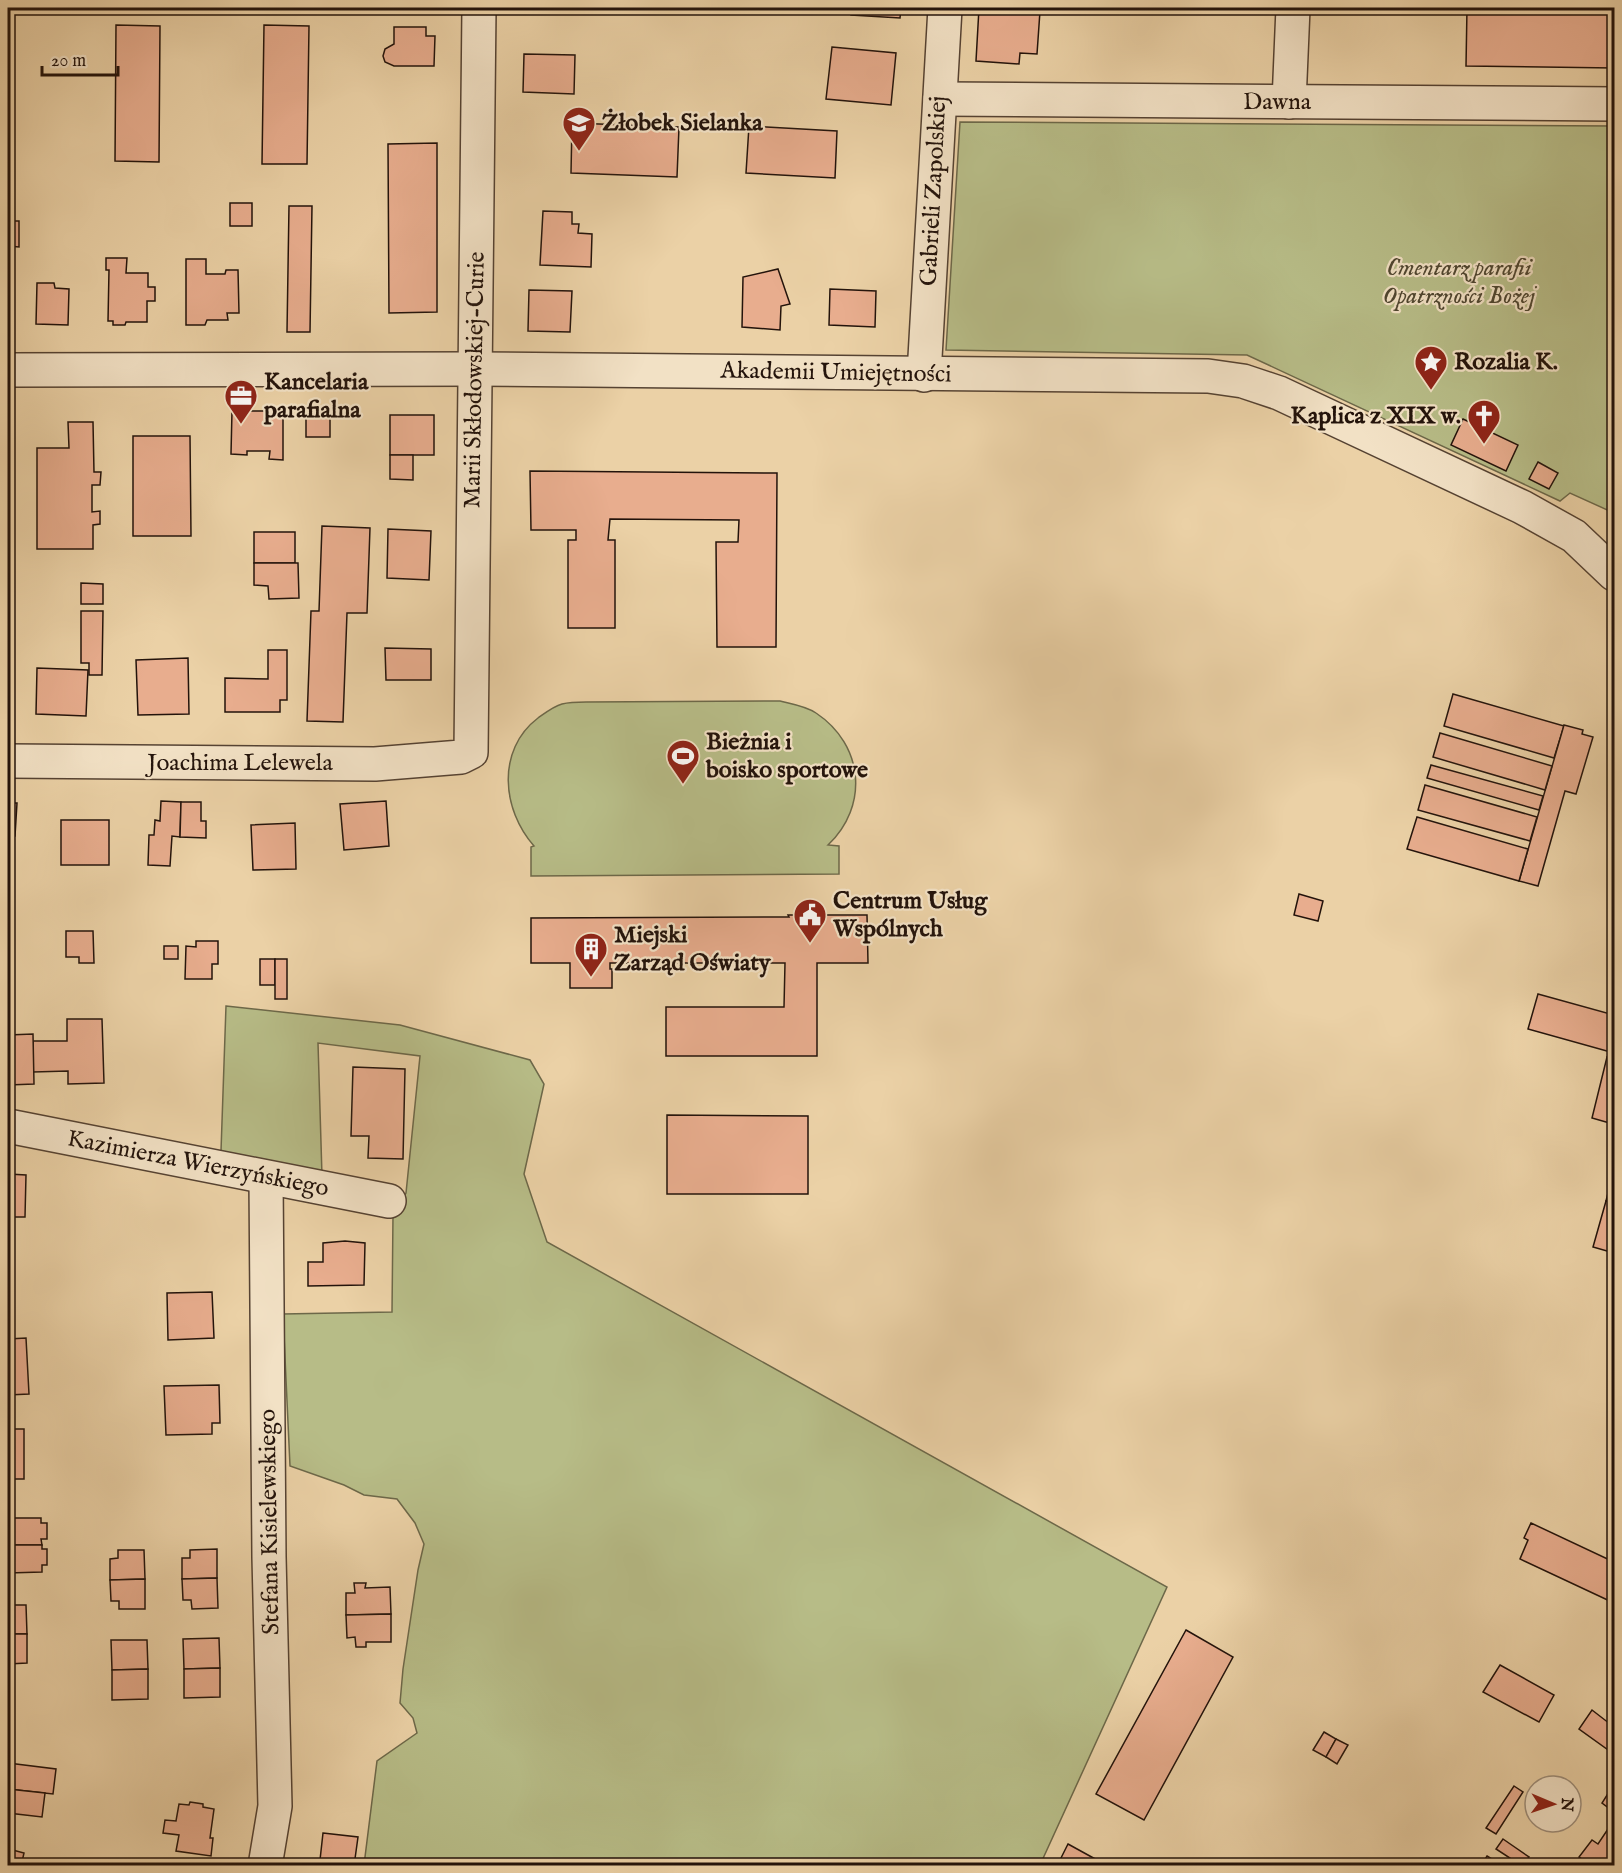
<svg xmlns="http://www.w3.org/2000/svg" width="1622" height="1873" font-family="'IM FELL English',serif">
	<style>
		.green { fill: #b7bc87; stroke: #6d6849; stroke-width: 1.5 }
		.building { fill: #e8ad8e; stroke: #23130b; stroke-width: 1.5 }
		.lines { fill: none; stroke-linecap: round; stroke-linejoin: round }
		.minor-casing { stroke: #554232; stroke-width: 36 }
		.minor { stroke: #f2e1c5; stroke-width: 33 }
		.labels { text-anchor: middle; dominant-baseline: central; stroke-width: 4.5; stroke-linejoin: round; paint-order: stroke }
		.street-label { font-size: 24px; fill: #23130b; stroke: #f2e1c5 }
		.poi-label { font-size: 24px; font-weight: bold; fill: #23130b; stroke: #f2e1c5; text-anchor: start }
		.park-label { font-size: 24px; font-style: italic; fill: #4f4630; stroke: #f2e1c5 }
	</style>
	<rect width="100%" height="100%" fill="#ebd1a6"/>
	<filter id="stains"><feTurbulence type="fractalNoise" baseFrequency=".00333" numOctaves="4"/><feColorMatrix values="0 0 0 0 .2 0 0 0 0 .09 0 0 0 0 .02 0 0 0 .5 -.17"/></filter>
	<radialGradient id="worn" r=".72"><stop offset=".6" stop-color="#630" stop-opacity="0"/><stop offset="1" stop-color="#630" stop-opacity=".3"/></radialGradient>
	<g class="green">
		<polygon points="960,122 1614,126 1614,513 1570,493 1560,501 1247,355 946,350"/>
		<path d="M 780,701 C 792,704 806,706 816,713 C 864,745 869,806 828,845 L 839,846 L 839,874 L 531,876 L 531,847 L 534,846 C 502,810 496,750 538,718 C 545,713 554,706 562,704 C 570,702 578,702 586,702 Z"/>
		<polygon points="226,1006 400,1025 530,1060 544,1084 524,1174 547,1242 1167,1587 1040,1865 364,1865 377,1761 417,1733 413,1718 400,1703 403,1669 418,1570 424,1544 415,1523 397,1499 364,1495 344,1485 290,1466 283,1314 392,1312 393,1215 406,1193 420,1056 318,1043 322,1176 221,1151"/>
	</g>
	<g class="building">
		<polygon points="851,8 901,8 900,18 851,15"/>
		<polygon points="979,8 1040,11 1037,54 1020,53 1019,64 976,61"/>
		<polygon points="1467,8 1614,8 1614,68 1466,66"/>
		<polygon points="116,25 160,26 159,162 115,161"/>
		<polygon points="264,25 309,26 307,164 262,164"/>
		<polygon points="8,26 14,26 13,162 8,162"/>
		<polygon points="394,27 426,27 426,36 435,36 434,66 394,66 385,62 383,56 385,49 394,44"/>
		<polygon points="832,47 896,53 891,105 826,99"/>
		<polygon points="524,54 575,55 574,94 523,92"/>
		<polygon points="572,123 679,127 677,177 571,173"/>
		<polygon points="749,126 837,131 835,178 746,173"/>
		<polygon points="437,143 437,312 389,313 388,144"/>
		<rect x="230" y="203" width="22" height="23"/>
		<polygon points="289,206 312,206 310,332 287,332"/>
		<polygon points="543,211 572,212 572,224 579,224 578,233 592,234 591,267 540,265"/>
		<polygon points="8,221 19,221 19,247 8,246"/>
		<polygon points="106,258 127,258 126,273 148,273 148,287 155,287 155,301 147,301 147,322 126,322 125,325 113,325 113,321 108,321 109,270 106,270"/>
		<polygon points="186,259 206,259 206,274 225,274 226,270 238,270 239,313 227,313 228,320 207,320 205,325 186,325"/>
		<polygon points="778,269 790,304 781,306 780,330 742,327 743,277"/>
		<polygon points="37,283 54,283 55,288 69,289 68,325 36,324"/>
		<rect x="8" y="289" width="2" height="35"/>
		<polygon points="830,289 876,291 875,327 829,325"/>
		<polygon points="529,290 572,291 570,332 528,331"/>
		<polygon points="232,411 283,411 283,460 269,459 270,451 247,451 247,455 231,454"/>
		<rect x="306" y="412" width="24" height="25"/>
		<rect x="390" y="415" width="44" height="40"/>
		<polygon points="1463,419 1518,445 1506,471 1451,445"/>
		<polygon points="68,422 93,422 94,472 101,472 100,485 92,485 92,512 100,511 100,524 93,525 93,549 37,549 37,448 69,448"/>
		<polygon points="133,436 190,436 191,536 133,536"/>
		<polygon points="390,455 413,455 413,480 390,479"/>
		<polygon points="1538,462 1558,473 1549,489 1529,479"/>
		<polygon points="530,471 777,473 776,647 717,647 716,542 738,542 739,520 610,519 608,540 615,540 615,628 568,628 568,540 576,540 576,530 531,530"/>
		<polygon points="322,526 370,528 367,613 347,613 343,722 307,721 311,611 319,611"/>
		<polygon points="388,529 431,531 429,580 387,578"/>
		<rect x="254" y="532" width="41" height="31"/>
		<polygon points="254,563 298,563 299,598 269,599 268,586 254,585"/>
		<polygon points="81,583 103,584 103,604 81,604"/>
		<polygon points="81,611 103,611 102,675 89,675 89,663 81,663"/>
		<polygon points="385,648 431,649 431,680 386,680"/>
		<polygon points="268,650 287,650 287,700 280,700 280,712 225,712 225,678 268,679"/>
		<polygon points="188,658 189,714 138,715 136,660"/>
		<polygon points="37,668 88,670 86,716 36,714"/>
		<polygon points="1453,694 1564,726 1554,758 1444,726"/>
		<polygon points="1564,725 1583,730 1582,734 1593,737 1576,794 1565,791 1538,886 1519,881"/>
		<polygon points="1440,733 1552,766 1545,790 1433,757"/>
		<polygon points="1431,765 1543,796 1539,810 1427,778"/>
		<polygon points="1425,785 1537,817 1530,841 1418,810"/>
		<polygon points="161,801 181,802 180,837 172,836 170,866 148,865 149,835 154,835 155,820 160,821"/>
		<polygon points="386,801 389,846 344,850 340,804"/>
		<polygon points="181,802 201,802 201,821 206,821 206,838 180,837"/>
		<polygon points="8,803 17,803 15,836 8,836"/>
		<polygon points="1417,817 1528,849 1519,881 1407,849"/>
		<rect x="61" y="820" width="48" height="45"/>
		<polygon points="295,823 296,869 253,870 251,825"/>
		<polygon points="1299,894 1323,901 1318,921 1294,915"/>
		<polygon points="788,915 867,915 868,963 817,963 817,1056 666,1056 666,1007 784,1007 785,963 610,963 610,969 612,969 612,988 570,988 570,963 531,963 531,918 789,917"/>
		<polygon points="66,931 93,931 94,963 79,963 79,957 66,957"/>
		<polygon points="196,941 218,941 218,964 212,964 212,979 185,979 186,946 196,947"/>
		<rect x="164" y="946" width="14" height="13"/>
		<rect x="260" y="959" width="15" height="26"/>
		<rect x="275" y="959" width="12" height="40"/>
		<polygon points="1538,994 1614,1015 1614,1053 1528,1029"/>
		<polygon points="67,1019 102,1019 104,1083 68,1084 68,1071 33,1072 33,1041 67,1041"/>
		<polygon points="33,1034 34,1084 8,1085 8,1035"/>
		<polygon points="1607,1057 1614,1059 1614,1116 1613,1124 1592,1118"/>
		<polygon points="353,1067 405,1069 403,1159 368,1158 369,1136 351,1136"/>
		<polygon points="667,1115 808,1116 808,1194 667,1194"/>
		<polygon points="1614,1169 1614,1203 1606,1201"/>
		<polygon points="8,1174 26,1175 25,1217 8,1217"/>
		<polygon points="1606,1201 1614,1203 1614,1253 1593,1247"/>
		<polygon points="345,1241 365,1243 364,1285 308,1286 308,1262 323,1262 323,1243"/>
		<polygon points="212,1292 214,1338 168,1340 167,1293"/>
		<polygon points="26,1338 29,1394 8,1395 8,1339"/>
		<polygon points="219,1385 220,1423 212,1423 212,1434 166,1435 164,1386"/>
		<rect x="8" y="1429" width="16" height="50"/>
		<polygon points="8,1518 41,1518 41,1523 47,1523 47,1539 41,1539 42,1545 8,1545"/>
		<polygon points="1531,1523 1614,1562 1614,1603 1520,1559 1528,1540 1524,1538"/>
		<polygon points="8,1545 42,1545 42,1549 47,1549 47,1565 42,1565 42,1572 8,1573"/>
		<polygon points="217,1549 217,1578 182,1579 182,1558 190,1558 190,1550"/>
		<polygon points="118,1550 144,1550 145,1579 110,1580 110,1559 118,1558"/>
		<polygon points="217,1578 218,1608 192,1609 191,1600 183,1600 182,1579"/>
		<polygon points="145,1579 145,1609 119,1609 119,1601 111,1601 110,1580"/>
		<polygon points="354,1583 366,1583 365,1588 390,1587 391,1614 346,1615 346,1593 355,1593"/>
		<polygon points="8,1605 26,1605 27,1634 8,1634"/>
		<polygon points="391,1614 391,1642 366,1642 366,1647 356,1647 355,1637 347,1638 346,1615"/>
		<polygon points="1186,1630 1233,1657 1144,1820 1096,1794"/>
		<polygon points="8,1634 27,1634 27,1663 8,1664"/>
		<polygon points="219,1638 220,1668 184,1669 183,1639"/>
		<polygon points="111,1640 147,1640 148,1669 112,1670"/>
		<polygon points="1500,1665 1554,1695 1539,1722 1483,1692"/>
		<polygon points="220,1668 220,1697 184,1698 184,1669"/>
		<polygon points="148,1669 148,1699 112,1700 112,1670"/>
		<polygon points="1592,1710 1614,1727 1614,1748 1611,1752 1579,1729"/>
		<polygon points="1324,1732 1336,1739 1326,1757 1313,1750"/>
		<polygon points="1336,1739 1348,1745 1337,1764 1326,1757"/>
		<polygon points="8,1763 56,1769 53,1794 8,1789"/>
		<polygon points="1614,1784 1614,1812 1602,1803"/>
		<polygon points="1514,1786 1523,1792 1496,1834 1486,1828"/>
		<polygon points="8,1789 45,1793 42,1817 8,1813"/>
		<polygon points="190,1802 203,1804 203,1807 214,1809 210,1838 213,1838 211,1856 176,1851 179,1835 163,1833 165,1820 176,1821 179,1804 189,1805"/>
		<polygon points="1610,1826 1614,1828 1614,1866 1582,1866 1585,1861 1579,1857 1592,1840 1598,1844"/>
		<polygon points="323,1833 358,1837 354,1866 315,1866 315,1860 320,1860"/>
		<polygon points="1503,1839 1529,1857 1522,1866 1496,1849"/>
		<polygon points="1068,1844 1108,1866 1057,1866"/>
		<polygon points="9,1849 24,1853 21,1866 8,1866"/>
		<polygon points="1487,1856 1503,1866 1481,1866"/>
	</g>
	<g class="lines">
		<g class="minor-casing">
			<g id="minor">
				<polyline points="940,99 1614,104"/>
				<polyline points="1289,102 1293,8"/>
				<polyline points="8,370 475,369 1208,376 1243,381 1279,393 1522,507 1574,536 1614,574"/>
				<polyline points="924,375 945,8"/>
				<polyline points="8,761 375,764 461,757 471,752 479,8"/>
				<polyline points="8,1126 389,1201"/>
				<polyline points="265,1866 275,1806 269,1557 266,1178"/>
			</g>
		</g>
		<use href="#minor" class="minor"/>
	</g>
	<defs>
		<g id="school-pin" transform="scale(1.725)"><path d="M0 17L-7.5 6A9.5 9.5 0 1 1 7.5 6Z" fill="#8f2418" stroke="#f2e1c5"/><path d="M0-5L7-2L0 1L-7-2ZM-4 1L0 2.5L4 1V4Q0 6-4 4Z" fill="#fff"/></g>
		<g id="sight-pin" transform="scale(1.725)"><path d="M0 17L-7.5 6A9.5 9.5 0 1 1 7.5 6Z" fill="#8f2418" stroke="#f2e1c5"/><path d="M0-6L1.8-2.2L6-1.7L2.9 1.2L3.7 5.4L0 3.3L-3.7 5.4L-2.9 1.2L-6-1.7L-1.8-2.2Z" fill="#fff"/></g>
		<g id="office-pin" transform="scale(1.725)"><path d="M0 17L-7.5 6A9.5 9.5 0 1 1 7.5 6Z" fill="#8f2418" stroke="#f2e1c5"/><path d="M-6-3h4V-5.5h4V-3h4V5H-6ZM-1-4.5V-3h2v-1.5ZM-6 0V1H6V0Z" fill="#fff"/></g>
		<g id="church-pin" transform="scale(1.725)"><path d="M0 17L-7.5 6A9.5 9.5 0 1 1 7.5 6Z" fill="#8f2418" stroke="#f2e1c5"/><path d="M-1.2-6h2.4v3.5h3.3v2.4h-3.3V6h-2.4V-.1h-3.3v-2.4h3.3Z" fill="#fff"/></g>
		<g id="stadium-pin" transform="scale(1.725)"><path d="M0 17L-7.5 6A9.5 9.5 0 1 1 7.5 6Z" fill="#8f2418" stroke="#f2e1c5"/><path d="M0-5a6.5 5 0 1 0 0 10a6.5 5 0 1 0 0-10ZM-3.5-1.8h7v3.6h-7Z" fill="#fff"/></g>
		<g id="civic-pin" transform="scale(1.725)"><path d="M0 17L-7.5 6A9.5 9.5 0 1 1 7.5 6Z" fill="#8f2418" stroke="#f2e1c5"/><path d="M-.6-6.5H3V-4.5H.6V-3L4-1V1h2V6H-6V1h2V-1L-.6-3ZM-1.2 2.5V6h2.4V2.5Z" fill="#fff"/></g>
		<g id="building-pin" transform="scale(1.725)"><path d="M0 17L-7.5 6A9.5 9.5 0 1 1 7.5 6Z" fill="#8f2418" stroke="#f2e1c5"/><path d="M-4-6H4V6H1V3H-1V6H-4ZM-2.5-4.3h1.7v1.8h-1.7ZM.8-4.3h1.7v1.8H.8ZM-2.5-1h1.7V.8h-1.7ZM.8-1h1.7V.8H.8Z" fill="#fff"/></g>
	</defs>
	<g fill-rule="evenodd">
		<use href="#school-pin" x="579" y="123"/>
		<use href="#sight-pin" x="1431" y="362"/>
		<use href="#office-pin" x="241" y="396"/>
		<use href="#church-pin" x="1484" y="416"/>
		<use href="#stadium-pin" x="683" y="756"/>
		<use href="#civic-pin" x="810" y="915"/>
		<use href="#building-pin" x="591" y="949"/>
	</g>
	<g class="labels">
		<g class="street-label">
			<text x="1277" y="102">Dawna</text>
			<text transform="translate(934 191) rotate(-87)">Gabrieli Zapolskiej</text>
			<text transform="translate(836 373) rotate(1)">Akademii Umiejętności</text>
			<text transform="translate(475 380) rotate(-89)">Marii Skłodowskiej-Curie</text>
			<text x="240" y="763">Joachima Lelewela</text>
			<text transform="translate(198 1164) rotate(11)">Kazimierza Wierzyńskiego</text>
			<text transform="translate(270 1522) rotate(-91)">Stefana Kisielewskiego</text>
		</g>
		<g class="poi-label">
			<text x="602" y="123">Żłobek Sielanka</text>
			<text x="1454" y="362">Rozalia K.</text>
			<text x="264" y="382">Kancelaria<tspan x="264" dy="28">parafialna</tspan></text>
			<text x="1461" y="416" text-anchor="end">Kaplica z XIX w.</text>
			<text x="706" y="742">Bieżnia i<tspan x="706" dy="28">boisko sportowe</tspan></text>
			<text x="833" y="901">Centrum Usług<tspan x="833" dy="28">Wspólnych</tspan></text>
			<text x="614" y="935">Miejski<tspan x="614" dy="28">Zarząd Oświaty</tspan></text>
		</g>
		<g class="park-label">
			<text x="1459" y="268">Cmentarz parafii<tspan x="1459" dy="28">Opatrzności Bożej</tspan></text>
		</g>
	</g>
	<rect width="1622" height="1873" fill="none" stroke="#ebd1a6" stroke-width="30"/>
	<rect x="9" y="9" width="1604" height="1855" fill="none" stroke="#23130b" stroke-width="3"/>
	<rect x="15" y="15" width="1592" height="1843" fill="none" stroke="#23130b" stroke-width="1.5"/>
	<g transform="translate(1553 1804) rotate(92)"><circle r="28" fill="#f2e1c5" stroke="#9f8f7b" stroke-width="1.5"/>
	<path d="M0-4.5L10 22L0 15L-10 22Z" fill="#8f2418"/>
	<text y="-9" font-size="16" font-weight="bold" text-anchor="middle" fill="#23130b">N</text>
	</g>
	<path d="M42 66v9h76v-9" fill="none" stroke="#23130b" stroke-width="3"/>
	<text x="51" y="66" font-size="18" fill="#23130b" stroke="#f2e1c5" stroke-width="4.5" paint-order="stroke">20 m</text>
	<rect width="100%" height="100%" filter="url(#stains)"/>
	<rect width="100%" height="100%" fill="url(#worn)"/>
</svg>
